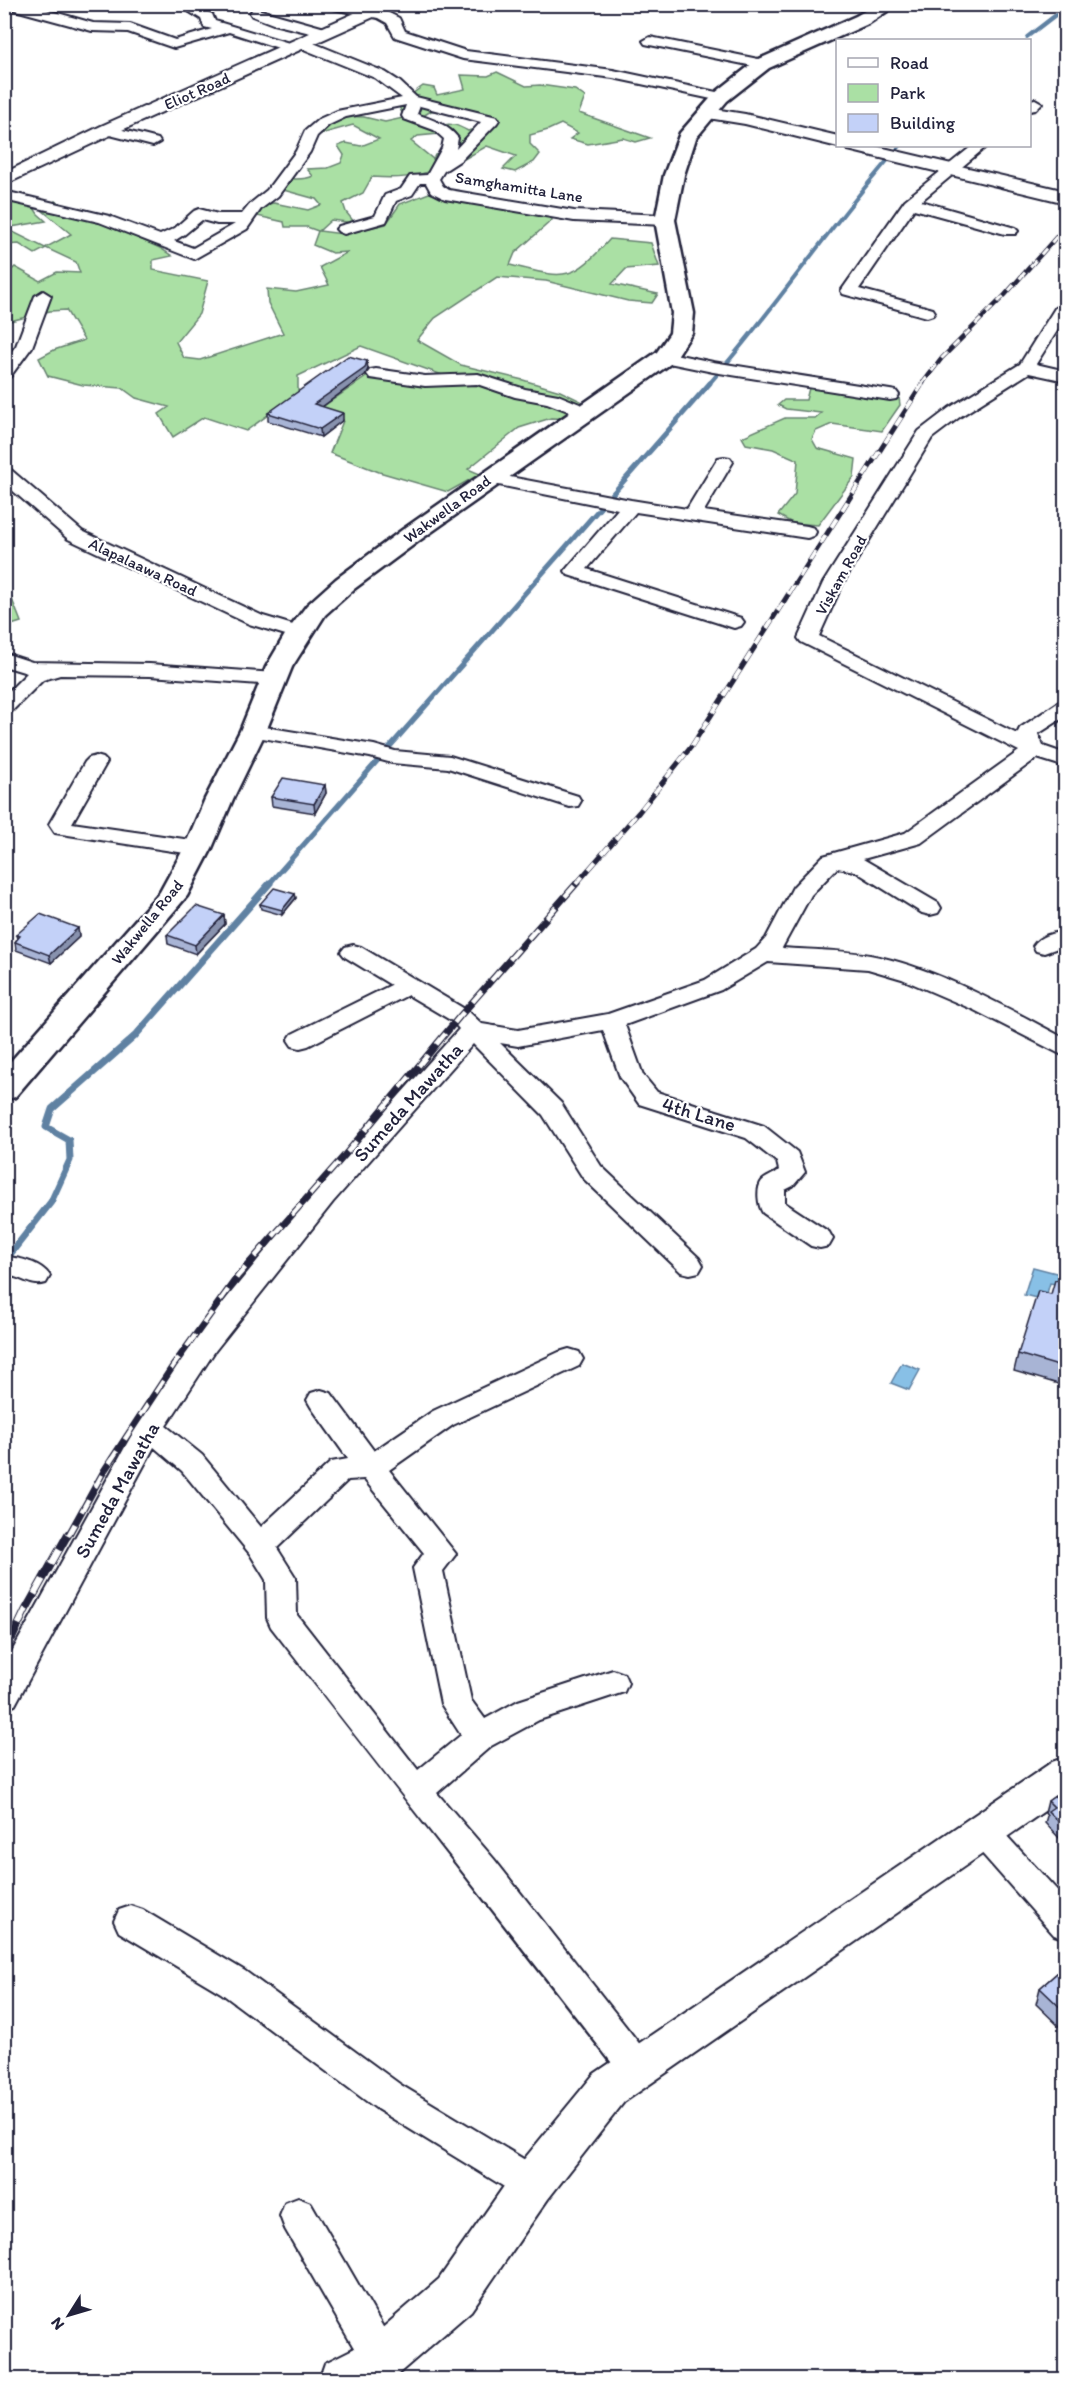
<svg xmlns="http://www.w3.org/2000/svg" width="1070" height="2384" font-family="Itim,sans-serif">
	<style>
		.green { fill: #aae0a4; stroke: #668170; stroke-width: 1.5; fill-rule: evenodd }
		.water { fill: #88c0e6; stroke: #5f81a2; stroke-width: 1.5 }
		.lines { fill: none; stroke-linecap: round; stroke-linejoin: round }
		.stream-far2 { stroke: #5f81a2; stroke-width: 4 }
		.stream-far1 { stroke: #5f81a2; stroke-width: 5 }
		.stream { stroke: #5f81a2; stroke-width: 7 }
		.minor-casing { stroke: #22223b; stroke-width: 4 }
		.tertiary-casing { stroke: #22223b; stroke-width: 4 }
		.primary-casing { stroke: #22223b; stroke-width: 5 }
		.minor { fill: #fff; fill-rule: evenodd }
		.tertiary { fill: #fff; fill-rule: evenodd }
		.primary { fill: #fff; fill-rule: evenodd }
		.rail-far3-casing { stroke: #22223b; stroke-width: 4.5 }
		.rail-far2-casing { stroke: #22223b; stroke-width: 5 }
		.rail-far1-casing { stroke: #22223b; stroke-width: 7 }
		.rail-casing { stroke: #22223b; stroke-width: 8 }
		.rail-far3 { stroke: #fff; stroke-width: 3; stroke-dasharray: 8; stroke-linecap: butt }
		.rail-far2 { stroke: #fff; stroke-width: 4; stroke-dasharray: 10; stroke-linecap: butt }
		.rail-far1 { stroke: #fff; stroke-width: 4.5; stroke-dasharray: 14; stroke-linecap: butt }
		.rail { stroke: #fff; stroke-width: 6; stroke-dasharray: 17; stroke-linecap: butt }
		.wall { fill: #a8b4d5; stroke: #22223b; stroke-width: 1.5 }
		.shaded-wall { fill: #8892ae; stroke: #22223b; stroke-width: 1.5 }
		.building { fill: #c3d1f8; stroke: #22223b; stroke-width: 1.5 }
		.labels { text-anchor: middle; dominant-baseline: central; stroke-width: 4.5; stroke-linejoin: round; paint-order: stroke }
		.far-street-label { font-size: 16px; fill: #22223b; stroke: #fff }
		.street-label { font-size: 20px; fill: #22223b; stroke: #fff }
	</style>
	<rect width="100%" height="100%" fill="#fff"/>
	<filter id="ink" filterUnits="userSpaceOnUse"><feTurbulence type="fractalNoise" baseFrequency=".0167" numOctaves="2"/><feDisplacementMap in="SourceGraphic" scale="12" xChannelSelector="R" yChannelSelector="G"/><feConvolveMatrix kernelMatrix="1 2 1 2 8 2 1 2 1" color-interpolation-filters="sRGB"/></filter>
	<g filter="url(#ink)">
		<g class="green">
			<path d="M 497,72 L 526,86 L 540,85 L 575,90 L 585,97 L 579,113 L 650,138 L 636,142 L 623,138 L 588,144 L 570,139 L 578,133 L 561,124 L 548,130 L 530,135 L 530,144 L 540,154 L 534,162 L 515,172 L 503,169 L 516,156 L 487,146 L 459,162 L 434,160 L 440,167 C 417,178 396,179 372,177 L 363,193 L 343,203 L 346,212 L 355,223 L 331,220 L 319,231 L 343,234 L 386,224 L 400,204 L 429,193 L 488,206 L 551,215 L 552,220 L 515,253 L 510,265 C 564,278 570,284 610,239 L 651,243 L 659,266 L 626,269 L 612,284 L 658,294 L 652,303 L 628,301 L 546,281 L 497,277 L 435,318 L 417,340 L 461,365 L 523,380 L 560,391 L 581,401 L 573,419 L 551,418 L 519,428 L 468,469 L 480,474 L 448,492 L 379,472 L 330,453 L 343,421 L 315,412 L 378,369 L 465,383 L 361,346 L 298,376 L 298,393 L 246,431 L 204,417 L 173,437 L 159,414 L 169,407 L 136,398 L 122,388 L 83,385 L 48,376 L 39,358 L 54,350 L 84,340 L 66,310 L 50,311 L 10,321 C 5,306 3,291 6,275 L 15,267 L 40,281 L 57,272 L 80,273 L 76,262 L 46,248 L 35,254 L 19,244 L 5,245 L 5,228 L 45,248 L 71,234 L 43,211 L 55,201 L 160,248 L 172,256 L 153,260 L 153,270 L 208,281 L 199,314 L 176,342 L 184,358 L 200,360 L 283,333 L 268,303 L 267,289 L 296,292 L 329,285 L 320,267 L 348,252 L 332,253 L 313,245 L 318,231 L 307,227 L 285,227 L 284,222 L 257,216 L 256,206 L 274,203 L 308,210 L 321,205 L 316,199 L 276,188 L 281,179 C 291,178 304,181 313,176 L 307,169 L 328,168 L 341,163 L 344,155 L 338,146 L 346,143 L 361,146 L 379,139 L 353,125 L 321,134 L 324,122 L 341,116 L 364,117 L 385,122 L 408,117 L 402,113 L 398,104 L 423,86 L 434,88 L 437,95 L 465,89 L 461,75 L 488,76 ZM 445,110 L 494,122 L 468,131 C 459,126 449,121 439,127 L 420,118 L 431,111 ZM 439,128 L 453,131 L 451,152 L 435,155 L 433,159 L 411,141 L 418,136 L 439,134 Z"/>
			<polygon points="5,198 30,202 38,214 46,221 5,228"/>
			<polygon points="814,387 899,398 900,405 882,431 832,424 816,431 812,439 817,448 856,459 854,477 818,525 792,523 778,515 795,494 798,460 773,449 746,444 742,437 785,418 815,418 821,413 786,409 778,405 784,400 806,400 809,388"/>
			<polygon points="4,579 21,622 5,627 4,627"/>
		</g>
		<g class="water">
			<polygon points="1033,1267 1064,1275 1061,1285 1050,1283 1045,1300 1024,1295"/>
			<polygon points="902,1363 920,1370 909,1390 891,1383"/>
		</g>
		<g class="lines">
			<g class="stream-far2">
				<polyline points="1027,37 1066,7"/>
				<path d="M 709,384 C 776,308 832,222 900,146"/>
			</g>
			<polyline class="stream-far1" points="269,884 710,383"/>
			<polyline class="stream" points="4,1262 51,1202 70,1160 69,1140 46,1127 52,1109 135,1036 270,883"/>
			<g class="minor-casing">
				<g id="minor">
					<path d="M 4,4 L 26,4 L 93,23 L 130,24 L 175,40 L 212,29 L 204,27 L 201,19 L 185,9 L 192,5 L 212,14 L 215,21 L 296,45 L 296,40 L 306,40 L 385,72 L 399,81 L 416,97 L 497,117 L 499,120 L 497,123 L 461,160 L 444,171 L 439,179 L 443,186 L 449,190 L 574,211 L 665,215 L 673,220 L 665,225 L 574,221 L 445,199 L 431,192 L 426,183 L 420,183 L 412,195 L 396,201 L 386,222 L 344,234 L 339,232 L 336,229 L 339,226 L 375,216 L 385,195 L 401,189 L 410,176 L 427,175 L 442,148 L 444,139 L 434,130 L 404,119 L 402,116 L 406,105 L 346,117 L 329,125 L 317,136 L 310,152 L 278,196 L 261,209 L 247,229 L 194,259 L 99,222 L 4,200 L 4,191 L 109,216 L 160,235 L 175,228 L 194,211 L 199,209 L 218,214 L 242,214 L 251,203 L 267,190 L 296,151 L 305,131 L 319,119 L 337,111 L 402,98 L 375,78 L 296,46 L 296,51 L 291,52 L 229,32 L 174,48 L 128,32 L 92,31 L 4,7 ZM 420,106 L 481,122 L 456,149 L 458,138 C 447,124 433,120 417,114 ZM 202,220 L 217,224 L 235,224 L 193,248 L 174,241 L 185,234 Z"/>
					<polygon points="350,4 387,12 399,18 405,31 466,51 613,70 721,93 728,97 721,101 613,78 463,59 395,37 387,23 378,18 328,8 326,5"/>
					<polygon points="257,9 332,30 334,33 327,37 273,24 252,16 250,13 252,10"/>
					<polygon points="650,37 763,60 770,64 763,68 645,44 643,41"/>
					<polygon points="1035,99 1042,103 1035,110 1030,111 1030,100"/>
					<polygon points="107,126 158,139 160,142 153,146 102,133 100,130"/>
					<polygon points="972,146 987,146 921,201 1015,228 1018,231 1015,234 1005,234 914,209 859,289 933,309 935,312 933,315 927,317 843,294 841,291 905,200"/>
					<polygon points="43,291 51,296 32,347 10,377 4,378 4,361 16,346 35,296"/>
					<path d="M 1066,304 L 1066,317 L 1036,364 L 1066,371 L 1066,381 L 1029,373 L 961,416 L 932,438 L 843,583 L 819,636 L 1017,734 L 1020,728 L 1059,702 L 1066,700 L 1066,716 L 1038,734 L 1043,746 L 1066,754 L 1066,767 L 1037,758 L 921,843 L 863,859 L 938,903 L 941,908 L 938,913 L 930,915 L 922,913 L 855,871 L 837,868 L 811,895 L 782,948 C 811,950 842,950 870,955 C 938,968 1005,1007 1066,1039 L 1066,1057 L 974,1010 L 902,979 L 868,969 L 768,962 L 721,990 L 625,1025 L 643,1075 L 657,1092 L 764,1126 L 797,1152 L 805,1172 L 793,1186 L 785,1190 L 785,1203 L 829,1232 L 833,1239 L 829,1246 L 820,1248 L 811,1246 L 763,1213 C 758,1206 756,1188 762,1181 C 767,1176 774,1175 779,1170 L 777,1162 L 746,1138 L 639,1104 L 620,1077 L 603,1030 L 518,1046 L 500,1043 L 561,1103 L 601,1166 L 699,1258 L 703,1265 L 699,1272 L 690,1274 L 681,1272 L 583,1178 L 543,1115 L 473,1044 L 333,1202 L 215,1351 L 166,1426 L 202,1455 L 261,1527 L 331,1462 L 348,1459 L 311,1407 L 307,1400 L 311,1393 L 321,1390 L 331,1393 L 374,1451 L 433,1411 L 559,1352 L 569,1349 L 579,1352 L 583,1359 L 579,1366 L 453,1425 L 389,1470 L 456,1554 L 443,1571 L 471,1700 L 485,1719 L 518,1701 L 613,1670 L 624,1674 L 628,1683 L 624,1692 L 539,1720 L 491,1746 L 437,1793 L 494,1859 L 649,2056 L 654,2068 L 649,2080 L 637,2084 L 625,2080 C 508,1928 388,1779 271,1627 L 267,1618 L 266,1580 L 250,1554 L 182,1471 L 154,1447 L 15,1705 L 4,1709 L 4,1666 L 140,1420 L 195,1337 L 315,1190 L 459,1029 L 452,1021 L 408,995 L 308,1046 L 300,1048 L 292,1046 L 288,1040 L 292,1034 L 391,985 L 345,957 L 341,952 L 345,947 L 353,945 L 361,947 L 468,1011 L 482,1024 L 518,1030 L 608,1014 L 705,980 L 756,949 L 766,938 L 793,887 L 823,856 L 905,833 L 1019,751 L 801,642 L 798,638 L 823,583 L 919,431 L 949,408 L 1020,364 L 1055,308 ZM 364,1479 L 424,1553 L 413,1568 L 441,1704 L 461,1735 L 418,1770 L 297,1615 L 296,1578 L 277,1548 L 348,1480 Z"/>
					<polygon points="665,352 713,362 890,390 896,391 899,395 896,399 890,400 713,372 659,361 657,357"/>
					<polygon points="376,369 425,376 478,374 525,389 558,395 592,409 595,413 592,417 586,418 547,403 515,397 477,384 425,386 370,378 367,374 370,370"/>
					<polygon points="724,457 730,458 733,462 704,511 807,526 814,528 816,532 814,536 807,538 636,512 587,569 741,618 744,622 741,626 734,628 568,575 565,571 568,567 618,509 489,483 483,482 480,478 483,474 489,473 631,500 687,509 718,458"/>
					<polygon points="4,468 10,469 82,531 263,616 306,629 309,633 306,637 299,639 249,624 68,539 4,483"/>
					<polygon points="4,653 32,662 150,664 274,673 281,675 284,679 281,683 274,685 150,676 60,675 43,680 11,712 4,714 4,696 27,673 4,666"/>
					<polygon points="253,725 374,745 395,751 450,756 578,796 581,801 578,806 570,807 448,768 392,763 370,757 246,735 243,731 246,727"/>
					<polygon points="96,756 103,758 107,762 72,823 198,841 206,843 209,848 206,853 198,855 55,833 49,824 85,762 89,758"/>
					<path d="M 1066,931 L 1066,945 L 1044,953 L 1036,951 L 1033,946 C 1040,935 1053,933 1066,931 Z"/>
					<path d="M 4,1257 C 19,1257 42,1263 50,1276 L 46,1283 C 30,1288 20,1275 4,1275 Z"/>
					<polygon points="982,1817 993,1821 1066,1900 1066,1939 1054,1935 971,1841 966,1831 971,1821"/>
					<polygon points="131,1906 143,1910 245,1971 401,2085 545,2172 550,2184 545,2196 532,2201 519,2196 377,2109 221,1993 119,1932 114,1921 119,1910"/>
					<polygon points="298,2198 311,2203 394,2346 400,2359 394,2372 381,2378 368,2372 285,2229 280,2216 285,2203"/>
				</g>
			</g>
			<g class="tertiary-casing">
				<g id="tertiary">
					<polygon points="375,4 398,4 396,7 113,134 4,185 4,173 101,126"/>
					<polygon points="708,108 745,114 838,136 838,146 845,146 838,147 745,124 702,117 699,113 702,109"/>
					<polygon points="845,146 875,146 1066,191 1066,203 848,150"/>
					<polygon points="1066,1757 1066,1796 624,2102 548,2199 471,2311 397,2375 390,2380 319,2380 325,2363 365,2343 439,2279 516,2169 594,2074 1052,1762"/>
				</g>
			</g>
			<g class="primary-casing">
				<polygon id="primary" points="877,4 898,4 868,24 769,68 727,101 696,138 684,175 675,220 694,313 692,333 673,362 420,540 354,589 325,615 292,667 266,731 233,799 212,848 187,896 15,1097 4,1100 4,1069 160,892 184,848 205,799 240,731 266,667 286,633 307,605 336,579 402,530 657,352 670,333 672,313 655,220 664,175 680,133 715,93 757,60 856,16"/>
			</g>
			<use href="#minor" class="minor"/>
			<use href="#tertiary" class="tertiary"/>
			<use href="#primary" class="primary"/>
			<g class="rail-far3-casing">
				<polyline id="rail-far3" points="922,384 942,358 1005,295 1066,226"/>
			</g>
			<g class="rail-far2-casing">
				<polyline id="rail-far2" points="576,884 639,812 691,747 923,383"/>
			</g>
			<g class="rail-far1-casing">
				<polyline id="rail-far1" points="68,1536 104,1471 173,1366 238,1276 344,1156 460,1016 577,883"/>
			</g>
			<g class="rail-casing">
				<polyline id="rail" points="4,1655 25,1611 68,1534"/>
			</g>
			<use href="#rail-far3" class="rail-far3"/>
			<use href="#rail-far2" class="rail-far2"/>
			<use href="#rail-far1" class="rail-far1"/>
			<use href="#rail" class="rail"/>
		</g>
		<g class="wall">
			<polygon points="368,369 365,375 322,407 343,420 321,437 268,421 268,413"/>
			<polygon points="325,785 326,793 315,813 272,806 271,797"/>
			<polygon points="295,894 296,898 282,915 261,909 260,904"/>
			<polygon points="224,915 225,924 196,954 168,944 167,935"/>
			<polygon points="78,928 79,937 51,963 16,950 15,942 17,939 16,935"/>
			<polygon points="1065,1282 1065,1386 1014,1371 1018,1354 1051,1294"/>
			<polygon points="1065,1789 1065,1844 1045,1823 1047,1816 1045,1813 1048,1801"/>
			<polygon points="1065,1966 1065,2032 1036,2004 1040,1988"/>
		</g>
		<g class="shaded-wall">
			<polygon points="367,361 368,369 365,375 315,412 314,404"/>
			<polygon points="343,413 343,420 321,437 320,429"/>
			<polygon points="325,785 326,793 315,813 314,804"/>
			<polygon points="295,894 296,898 282,915 282,910"/>
			<polygon points="224,915 225,924 196,954 195,945"/>
			<polygon points="78,928 79,937 51,963 49,955"/>
			<polygon points="7,1039 8,1048 4,1052 4,1041"/>
		</g>
		<g class="building">
			<polygon points="348,356 367,361 365,368 314,404 343,413 320,429 268,413"/>
			<polygon points="283,778 325,785 314,804 271,797"/>
			<polygon points="274,888 295,894 282,910 260,904"/>
			<polygon points="196,906 224,915 195,945 167,935"/>
			<polygon points="40,914 78,928 49,955 15,942 20,936 16,935"/>
			<polygon points="1055,1280 1065,1282 1065,1368 1018,1354 1038,1291 1051,1294"/>
			<polygon points="1065,1789 1065,1828 1048,1811 1054,1807 1048,1801"/>
			<polygon points="1065,1966 1065,2012 1040,1988"/>
		</g>
	</g>
	<g class="labels">
		<g class="far-street-label">
			<text transform="translate(197 91) rotate(-24)">Eliot Road</text>
			<text transform="translate(519 187) rotate(9)">Samghamitta Lane</text>
			<text transform="translate(447 509) rotate(-36)">Wakwella Road</text>
			<text transform="translate(143 567) rotate(25)">Alapalaawa Road</text>
			<text transform="translate(841 575) rotate(-61)">Viskam Road</text>
			<text transform="translate(147 922) rotate(-51)">Wakwella Road</text>
		</g>
		<g class="street-label">
			<text transform="translate(408 1102) rotate(-48)">Sumeda Mawatha</text>
			<text transform="translate(699 1114) rotate(17)">4th Lane</text>
			<text transform="translate(117 1490) rotate(-61)">Sumeda Mawatha</text>
		</g>
	</g>
	<rect width="1070" height="2384" fill="none" stroke="#fff" stroke-width="24"/>
	<rect x="12" y="12" width="1046" height="2360" fill="none" stroke="#22223b" stroke-width="2" filter="url(#ink)"/>
	<rect x="836" y="39" width="195" height="108" fill="#ffffff" stroke="#a7a7b1" stroke-width="1.5"/>
	<rect x="848" y="58" width="30" height="9" fill="#ffffff" stroke="#a7a7b1" stroke-width="1.5"/>
	<text x="890" y="69" font-size="18" fill="#22223b">Road</text>
	<rect x="848" y="84" width="30" height="18" fill="#aae0a4" stroke="#a7a7b1" stroke-width="1.5"/>
	<text x="890" y="99" font-size="18" fill="#22223b">Park</text>
	<rect x="848" y="114" width="30" height="18" fill="#c3d1f8" stroke="#a7a7b1" stroke-width="1.5"/>
	<text x="890" y="129" font-size="18" fill="#22223b">Building</text>
	<g transform="translate(69 2315) rotate(233)" stroke="#ffffff" stroke-width="4.5" paint-order="stroke">
	<path d="M0-4.5L10 22L0 15L-10 22Z" fill="#22223b"/>
	<text y="-9" font-size="16" font-weight="bold" text-anchor="middle" fill="#22223b">N</text>
	</g>
</svg>
